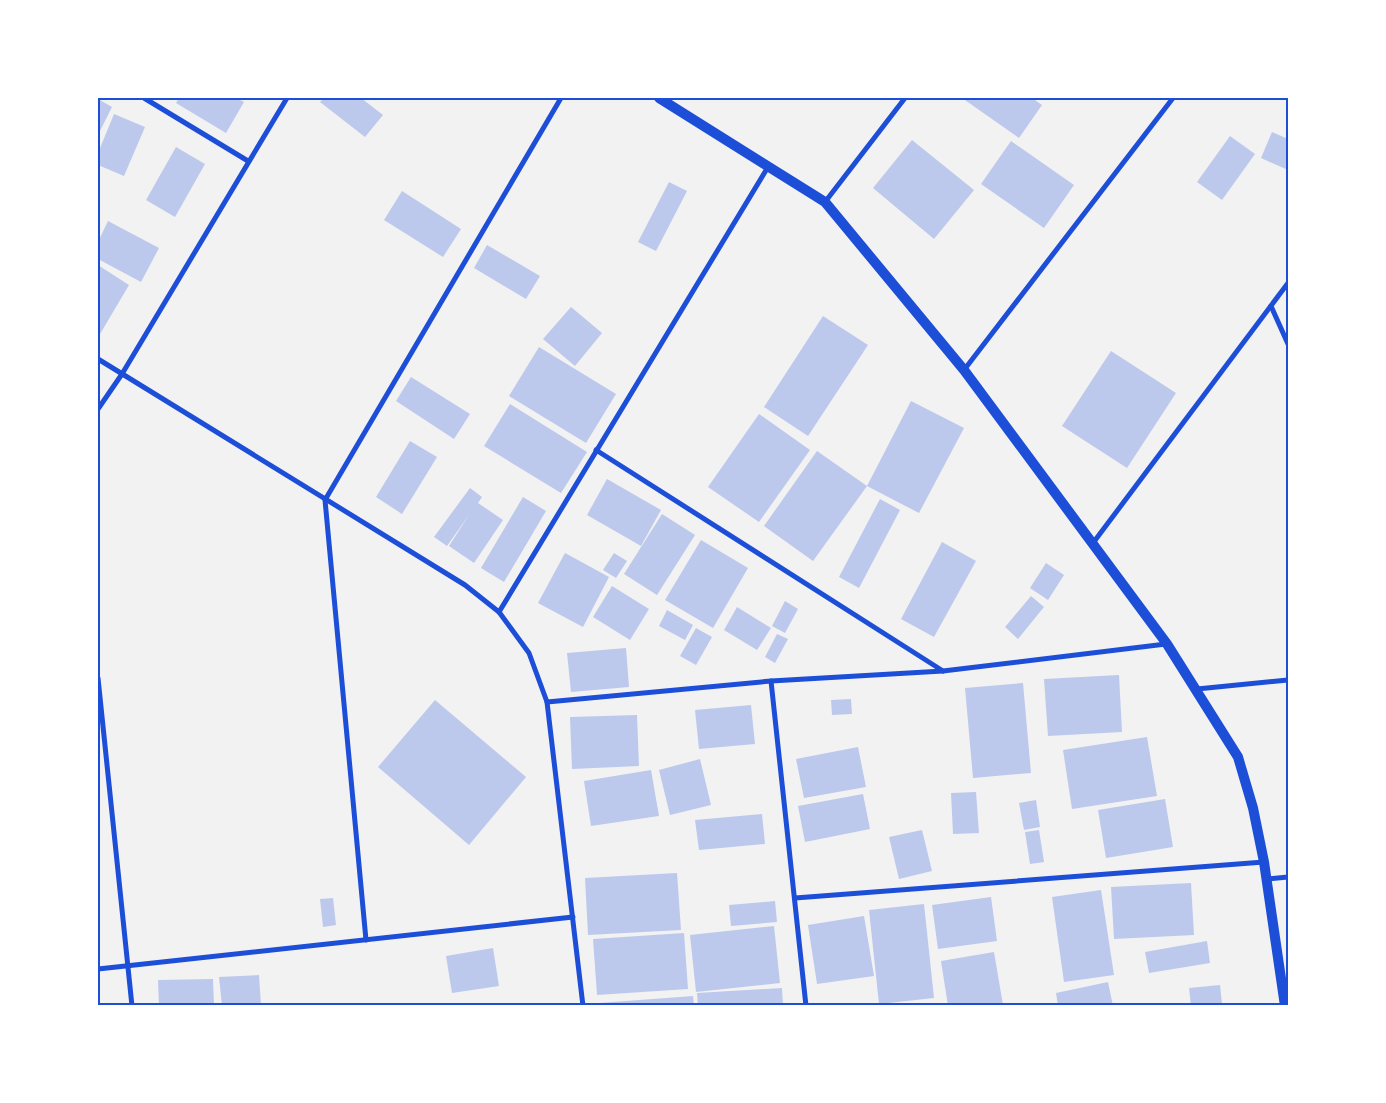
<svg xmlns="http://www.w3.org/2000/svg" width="1386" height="1103" font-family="'Nunito Sans',sans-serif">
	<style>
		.building { fill: #bdc9ec }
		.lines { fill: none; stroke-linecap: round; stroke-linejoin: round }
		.minor { stroke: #1d4ed8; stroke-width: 5 }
		.secondary { stroke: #1d4ed8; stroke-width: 10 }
		.neatline { fill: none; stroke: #1d4ed8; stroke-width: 2 }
	</style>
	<rect width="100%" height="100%" fill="#f2f2f2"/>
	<g class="building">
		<polygon points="179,98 236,98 244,102 226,133 176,103"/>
		<polygon points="324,98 361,98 383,115 365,137 320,102"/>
		<polygon points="962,98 1032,98 1042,105 1019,138"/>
		<polygon points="98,99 112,107 98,135"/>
		<polygon points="114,114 145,127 124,176 98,165 98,153"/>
		<polygon points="1272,132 1288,139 1288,170 1261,158"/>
		<polygon points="1230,136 1255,154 1222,200 1197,182"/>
		<polygon points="912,140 974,190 934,239 873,188"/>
		<polygon points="1011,141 1074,185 1044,228 981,184"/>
		<polygon points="176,147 205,164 175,217 146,200"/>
		<polygon points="669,182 687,191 656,251 638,242"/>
		<polygon points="402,191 461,229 443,257 384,220"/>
		<polygon points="108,221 159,248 141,282 98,259 98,242"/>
		<polygon points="487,245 540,276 526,299 474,268"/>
		<polygon points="98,265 129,285 100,334 98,332"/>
		<polygon points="571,307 602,333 575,366 543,339"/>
		<polygon points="823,316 868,345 808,436 764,407"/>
		<polygon points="539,347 616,394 586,443 509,396"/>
		<polygon points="1111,351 1176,393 1127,468 1062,426"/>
		<polygon points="411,377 470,414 454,439 396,401"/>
		<polygon points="911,401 964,428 919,513 867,486"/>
		<polygon points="510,404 587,452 561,493 484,446"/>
		<polygon points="759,414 810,450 759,522 708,487"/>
		<polygon points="410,441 437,457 402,514 376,497"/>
		<polygon points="817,451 867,486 813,561 764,526"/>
		<polygon points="607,479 661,510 641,546 587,515"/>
		<polygon points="470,488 482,497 478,503 503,520 474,563 449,546 469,515 447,546 434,537"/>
		<polygon points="523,497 546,511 504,582 481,568"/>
		<polygon points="880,499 900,510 859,588 839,577"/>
		<polygon points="662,514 695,535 657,595 624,574"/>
		<polygon points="701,540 748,568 713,628 665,600"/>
		<polygon points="942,542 976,561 934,637 901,619"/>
		<polygon points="565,553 609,577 583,627 538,603"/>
		<polygon points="614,553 627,561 616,578 603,570"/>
		<polygon points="1046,563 1064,575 1048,600 1030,588"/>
		<polygon points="612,586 649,609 630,640 593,617"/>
		<polygon points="1031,596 1044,607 1018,639 1005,627"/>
		<polygon points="785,601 798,609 785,633 772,626"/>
		<polygon points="737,607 771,628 757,650 724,630"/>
		<polygon points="667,610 693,625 685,640 659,626"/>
		<polygon points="696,628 712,637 696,665 680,656"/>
		<polygon points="777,634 788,639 775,663 765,657"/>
		<polygon points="626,648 629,687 571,692 567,653"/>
		<polygon points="1119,675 1122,732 1048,736 1044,679"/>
		<polygon points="1023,683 1031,773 973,778 965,688"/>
		<polygon points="851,699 852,714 832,715 831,700"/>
		<polygon points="435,700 526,777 469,845 378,767"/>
		<polygon points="751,705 755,744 699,749 695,710"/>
		<polygon points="637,715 639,766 572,769 570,717"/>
		<polygon points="1147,737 1157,796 1072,809 1063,750"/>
		<polygon points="858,747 866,787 804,798 796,759"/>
		<polygon points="700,759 711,805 670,815 659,770"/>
		<polygon points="651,770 659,816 591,826 584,781"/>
		<polygon points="976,792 979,833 953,834 951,793"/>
		<polygon points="863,794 870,829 805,842 798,806"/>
		<polygon points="1165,799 1173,847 1106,858 1098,810"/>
		<polygon points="1036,800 1040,827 1024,830 1019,803"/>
		<polygon points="762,814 765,844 699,850 695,820"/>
		<polygon points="922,830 932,871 899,879 889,837"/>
		<polygon points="1039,830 1044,862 1030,864 1025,832"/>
		<polygon points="677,873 681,930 588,935 585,878"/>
		<polygon points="1191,883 1194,935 1114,939 1111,887"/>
		<polygon points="1101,890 1114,975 1064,982 1052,897"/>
		<polygon points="991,897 997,941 938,949 932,905"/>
		<polygon points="333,898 336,925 323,927 320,899"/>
		<polygon points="775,901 777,922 731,926 729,905"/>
		<polygon points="924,904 934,998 879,1004 869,910"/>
		<polygon points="864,916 874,976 817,984 808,925"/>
		<polygon points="774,926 780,983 696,992 690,935"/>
		<polygon points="684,933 688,989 597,995 593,939"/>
		<polygon points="1207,941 1210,963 1149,973 1145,952"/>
		<polygon points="493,948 499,986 452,993 446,956"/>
		<polygon points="994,952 1003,1005 948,1006 941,961"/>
		<polygon points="259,975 261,1006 222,1006 219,977"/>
		<polygon points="213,979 214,1006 159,1006 158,980"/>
		<polygon points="1108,982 1113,1006 1058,1006 1056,993"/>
		<polygon points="1220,985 1222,1004 1191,1006 1189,988"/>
		<polygon points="782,988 783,1006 698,1006 697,993"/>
		<polygon points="693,996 694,1006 599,1006 599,1003"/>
	</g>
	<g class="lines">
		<g class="minor">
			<polyline points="144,98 248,161"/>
			<polyline points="825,202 905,98"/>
			<polyline points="1271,306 1288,344"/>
			<polyline points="98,359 465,585 499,612 529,653 547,702 583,1006"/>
			<polyline points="964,370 1173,98"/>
			<polyline points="98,409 122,374 287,98"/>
			<polyline points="596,450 943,671"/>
			<polyline points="1093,543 1288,283"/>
			<polyline points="499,612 768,167"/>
			<polyline points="98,678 132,1006"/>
			<polyline points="771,681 806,1006"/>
			<polyline points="1197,689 1288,680"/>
			<polyline points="547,702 771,681 943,671 1166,644"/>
			<polyline points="1267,879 1288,877"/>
			<polyline points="795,898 1264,862"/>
			<polyline points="366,940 325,500 561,98"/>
			<polyline points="98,969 573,917"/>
		</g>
		<polyline class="secondary" points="659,98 825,202 964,370 1167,644 1238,757 1253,808 1264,862 1285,1006"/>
	</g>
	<rect width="1386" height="1103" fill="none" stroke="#ffffff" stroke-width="198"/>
	<rect x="99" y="99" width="1188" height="905" class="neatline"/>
</svg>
